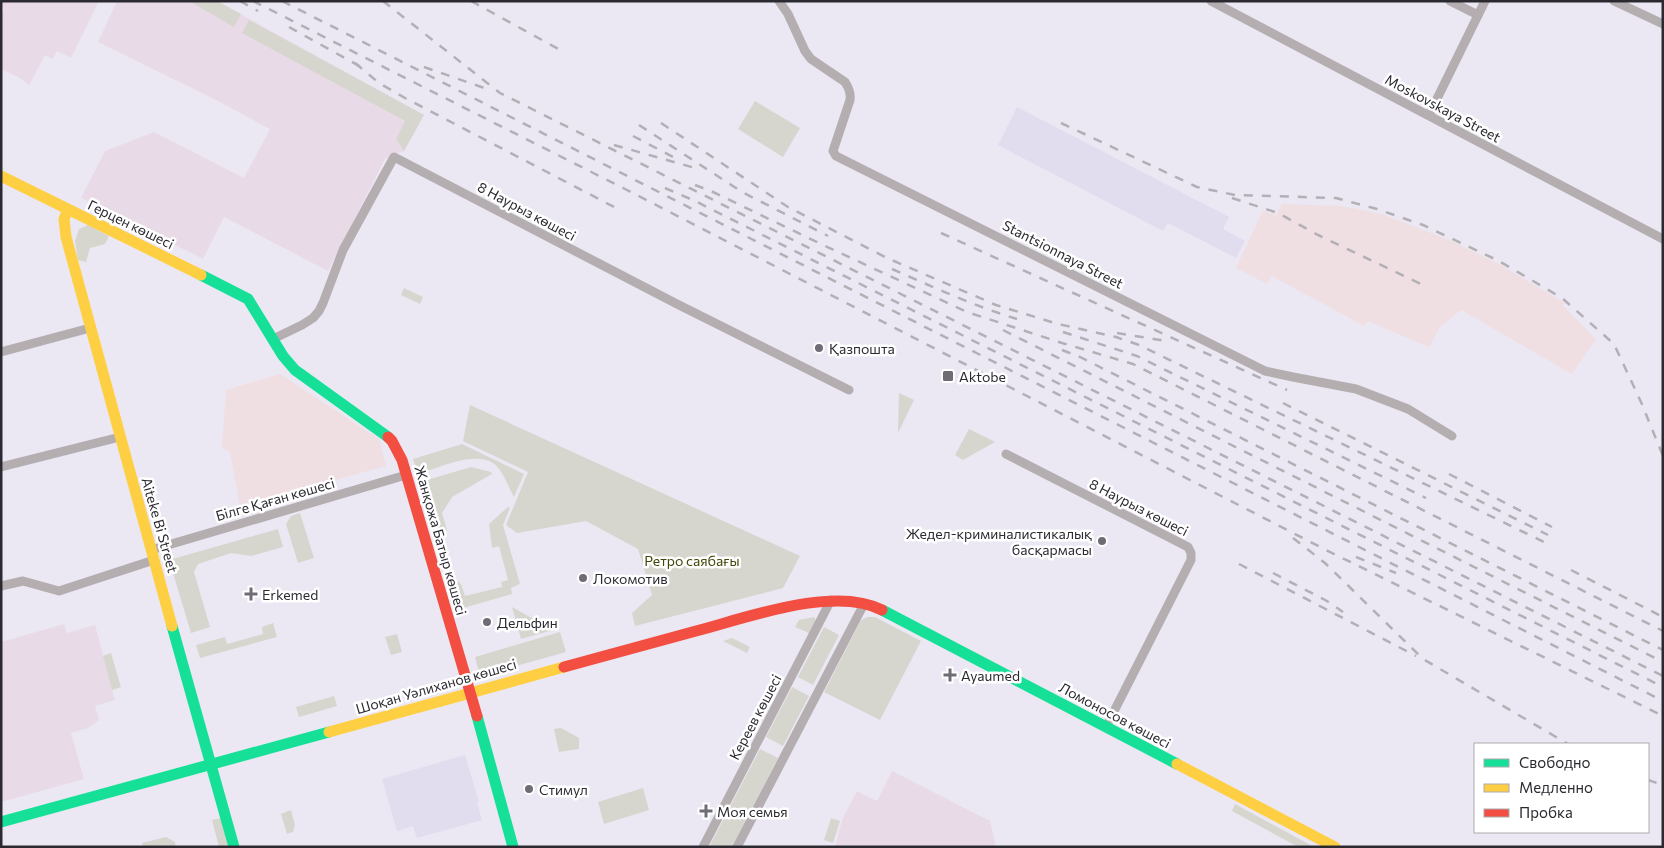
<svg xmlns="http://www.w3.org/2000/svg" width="1664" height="848" font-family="Commissioner,sans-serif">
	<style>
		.commercial { fill: #efdfe3 }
		.built { fill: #e2dcef }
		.education { fill: #e8dbe7 }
		.green { fill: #d6d6ce }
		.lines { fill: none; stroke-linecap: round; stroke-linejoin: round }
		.street { stroke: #b4aeb1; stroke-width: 9 }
		.fast { stroke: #16e098; stroke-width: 11 }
		.slow { stroke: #ffcf43; stroke-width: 11 }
		.jam { stroke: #f24e42; stroke-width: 11 }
		.rail { stroke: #b4afb5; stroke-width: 2.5; stroke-dasharray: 9 9; stroke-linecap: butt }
		.poi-dot { fill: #6f6c75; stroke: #fff; stroke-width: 2 }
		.labels { text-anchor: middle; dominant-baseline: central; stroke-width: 5; stroke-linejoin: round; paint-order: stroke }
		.street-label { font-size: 14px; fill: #2c2a31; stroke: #fff }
		.poi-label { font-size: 14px; fill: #2c2a31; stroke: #fff; text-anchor: start }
		.park-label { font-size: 14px; fill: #424708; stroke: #fff }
	</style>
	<rect width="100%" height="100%" fill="#ebe8f3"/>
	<g class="commercial">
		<polygon points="1282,204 1342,206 1382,214 1454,242 1501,265 1565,303 1563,306 1596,339 1572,374 1461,310 1440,327 1429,347 1368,321 1364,326 1272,276 1267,284 1236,268 1263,210 1276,216"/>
		<polygon points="280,374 379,439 386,466 240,506 230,452 222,448 226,390"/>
	</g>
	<g class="built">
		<polygon points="1017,107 1229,217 1223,229 1245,241 1236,258 1168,223 1163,231 998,145"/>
		<polygon points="465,755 479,802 477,803 482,820 417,838 413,826 397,831 382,779"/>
	</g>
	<g class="education">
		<polygon points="1,1 99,1 71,58 57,51 53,59 45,55 29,85 20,78 1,69 1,14 4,8 1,6"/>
		<polygon points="117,1 217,1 424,115 404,151 385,159 328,271 224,217 203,259 81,198 105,151 154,132 244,178 270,129 214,99 98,42"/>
		<polygon points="64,624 67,633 95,625 115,700 95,706 99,720 88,728 71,733 84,779 1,802 1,642"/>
		<polygon points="892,771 990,821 996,847 835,847 842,820 857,791 877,801"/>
	</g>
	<g class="green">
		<polygon points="189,1 217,1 241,14 234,27"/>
		<polygon points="249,20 424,115 404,151 396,139 405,121 242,33"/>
		<polygon points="755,101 800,128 783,157 738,129"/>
		<polygon points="88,225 109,236 105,244 90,248 86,262 78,260 75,241 79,229"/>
		<polygon points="404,288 423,297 420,304 401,295"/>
		<polygon points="899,393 914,400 898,433"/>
		<polygon points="470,405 800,556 783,588 635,626 632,613 652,595 638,549 586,521 517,533 506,525 528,472 463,441"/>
		<polygon points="969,429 995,442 963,460 955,455"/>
		<path d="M 462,444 L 524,474 L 514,497 C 509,488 505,477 499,469 C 483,446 439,468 418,474 L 413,459 Z"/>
		<polygon points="471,467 491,472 492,474 452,497 442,513 447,530 435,533 420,482"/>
		<polygon points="508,507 510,508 503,525 520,584 511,588 512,594 460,609 453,583 458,581 461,584 465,596 502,587 501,582 508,580 499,546 492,548 489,524"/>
		<polygon points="300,513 314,558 298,563 286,524 291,516"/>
		<polygon points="278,529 283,547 251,556 231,553 198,564 194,572 210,627 191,633 169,560"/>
		<polygon points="512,607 553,630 521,639"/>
		<polygon points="814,617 817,622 811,634 795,627 799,620"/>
		<polygon points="868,617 875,617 921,641 880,720 824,692 860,622 863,619"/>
		<polygon points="273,623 277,637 200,658 196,645 225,637 227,644 263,634 262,627"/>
		<polygon points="824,627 839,635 813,685 798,677"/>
		<polygon points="560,632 566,652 480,676 475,657"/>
		<polygon points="397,634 402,652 391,655 385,637"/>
		<polygon points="732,638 750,647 747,653 723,641"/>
		<polygon points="111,653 121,687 112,690 103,656"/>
		<polygon points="792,687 809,696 783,746 766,737"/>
		<polygon points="334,696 337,706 299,717 296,707"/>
		<polygon points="561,728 579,738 579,749 559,752 554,729"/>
		<polygon points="760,749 778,758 732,847 709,847"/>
		<polygon points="643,788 649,810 604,824 598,802"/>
		<polygon points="1235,804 1314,847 1298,847 1232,811"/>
		<polygon points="291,810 295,825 293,832 287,834 281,814"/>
		<polygon points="221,818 228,847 219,847 212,820"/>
		<polygon points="831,818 840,821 833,843 824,840"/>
		<polygon points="166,837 175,842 176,847 143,847 142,843"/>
	</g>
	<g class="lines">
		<g class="street">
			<path d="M 779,1 L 788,14 L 805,51 L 811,59 L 845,82 C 849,88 851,93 850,100 L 833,151 L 836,156 L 1265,371 L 1293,377 L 1356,389 L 1408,409 L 1452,436"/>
			<polyline points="1211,1 1663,239"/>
			<polyline points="1450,1 1478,15"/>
			<polyline points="1614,1 1663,24"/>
			<polyline points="1429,115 1485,1"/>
			<polyline points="273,339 302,325 313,318 319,311 323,303 343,250 394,157 677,304 849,390"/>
			<polyline points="1,352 90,328"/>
			<polyline points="1006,454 1188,547 1191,553 1191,560 1106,727"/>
			<polyline points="1,467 120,437"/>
			<polyline points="151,550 406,475"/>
			<polyline points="1,586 23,581 59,591 154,560"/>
			<polyline points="703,847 831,600"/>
			<polyline points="737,847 864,604"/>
		</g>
		<g class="fast">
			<polyline points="201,275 248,299 283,356 295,370 388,437"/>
			<polyline points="882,610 1177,764"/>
			<polyline points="172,626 234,847"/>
			<polyline points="477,716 513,847"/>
			<polyline points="1,822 329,732"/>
		</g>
		<g class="slow">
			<polyline points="1,176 201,275"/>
			<polyline points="68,210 64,219 66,237 172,626"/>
			<polyline points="329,732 564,667"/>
			<polyline points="1177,764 1335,847"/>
		</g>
		<g class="jam">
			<polyline points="388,437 392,441 402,460 477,716"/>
			<path d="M 564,667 C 608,655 652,643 696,631 C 746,618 834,585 882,610"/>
		</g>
		<g class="rail">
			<polyline points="240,1 258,11"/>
			<polyline points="253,1 625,189 1326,550 1663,716"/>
			<polyline points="282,1 1663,701"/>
			<polyline points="383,1 500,93 1663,676"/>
			<polyline points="471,1 562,51"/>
			<polyline points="289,27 361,67"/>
			<polyline points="355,63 379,83 405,98 618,209"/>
			<polyline points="424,67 490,90"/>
			<polyline points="661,123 788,207 887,258 996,305 1058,324 1116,337 1139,345 1544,542"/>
			<polyline points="1061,123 1197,187 1235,195 1336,198 1377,209 1423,225 1499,261 1562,298 1614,344 1641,402 1663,456"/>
			<polyline points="639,125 742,192 828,236"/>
			<polyline points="633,136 677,159"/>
			<polyline points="614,145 695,168"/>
			<polyline points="695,185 713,192 821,244 967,312 1062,343 1133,364 1663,631"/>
			<polyline points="665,188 695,201 1663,687"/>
			<polyline points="1232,198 1278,213 1318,235 1425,286"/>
			<polyline points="941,233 1287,390"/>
			<path d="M 892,269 C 933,287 974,306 1017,319"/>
			<polyline points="1003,330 1663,662"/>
			<polyline points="1063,332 1137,356 1426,498"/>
			<polyline points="1117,333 1166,341"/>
			<polyline points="1062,350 1080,357 1663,650"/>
			<polyline points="1283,403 1548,535"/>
			<polyline points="1449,474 1552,527"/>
			<polyline points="1293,538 1325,563 1423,659 1568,744"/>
			<polyline points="1356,557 1396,573"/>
			<polyline points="1239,564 1416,656"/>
			<polyline points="1571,570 1663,617"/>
			<polyline points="1273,573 1327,601 1343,612"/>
			<polyline points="1648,780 1663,785"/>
		</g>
	</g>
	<g class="poi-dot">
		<circle cx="819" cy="348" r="5"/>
		<rect x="942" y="370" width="12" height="12" rx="2.5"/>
		<circle cx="1102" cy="541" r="5"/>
		<circle cx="583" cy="578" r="5"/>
		<path d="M248.5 586.5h5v5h5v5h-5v5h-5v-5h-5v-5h5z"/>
		<circle cx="487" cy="622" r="5"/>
		<path d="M947.5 667.5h5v5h5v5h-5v5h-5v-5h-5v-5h5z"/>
		<circle cx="529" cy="789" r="5"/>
		<path d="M703.5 803.5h5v5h5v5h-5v5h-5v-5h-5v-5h5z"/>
	</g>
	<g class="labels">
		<g class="street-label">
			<text transform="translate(1443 108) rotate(28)">Moskovskaya Street</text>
			<text transform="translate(527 211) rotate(28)">8 Наурыз көшесі</text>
			<text transform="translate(131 224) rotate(26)">Герцен көшесі</text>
			<text transform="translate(1063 254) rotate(27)">Stantsionnaya Street</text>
			<text transform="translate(275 499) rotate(-16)">Білге Қаған көшесі</text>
			<text transform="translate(1139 507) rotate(27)">8 Наурыз көшесі</text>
			<text transform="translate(160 525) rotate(74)">Aiteke Bi Street</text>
			<text transform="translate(441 540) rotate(74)">Жанқожа Батыр көшесі</text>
			<text transform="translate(436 686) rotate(-16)">Шоқан Уәлиханов көшесі</text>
			<text transform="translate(1115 715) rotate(28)">Ломоносов көшесі</text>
			<text transform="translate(755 717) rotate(-62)">Кереев көшесі</text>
		</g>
		<g class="poi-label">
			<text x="829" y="348">Қазпошта</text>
			<text x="959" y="376">Aktobe</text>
			<text x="1092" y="533" text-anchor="end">Жедел-криминалистикалық<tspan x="1092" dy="16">басқармасы</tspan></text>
			<text x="593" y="578">Локомотив</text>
			<text x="262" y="594">Erkemed</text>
			<text x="497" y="622">Дельфин</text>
			<text x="961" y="675">Ayaumed</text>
			<text x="539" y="789">Стимул</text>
			<text x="717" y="811">Моя семья</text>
		</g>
		<g class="park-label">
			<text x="692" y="560">Ретро саябағы</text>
		</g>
	</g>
	<rect width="1664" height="848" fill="none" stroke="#2c2a31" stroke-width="5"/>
	<rect x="1474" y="743" width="175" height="90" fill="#ffffff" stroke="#abaaad"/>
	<rect x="1484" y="759" width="25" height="8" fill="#16e098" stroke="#abaaad"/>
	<text x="1519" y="768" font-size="15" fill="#2c2a31">Свободно</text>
	<rect x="1484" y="784" width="25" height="8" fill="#ffcf43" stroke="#abaaad"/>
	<text x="1519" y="793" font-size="15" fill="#2c2a31">Медленно</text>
	<rect x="1484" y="809" width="25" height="8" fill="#f24e42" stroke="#abaaad"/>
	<text x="1519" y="818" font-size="15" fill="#2c2a31">Пробка</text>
</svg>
